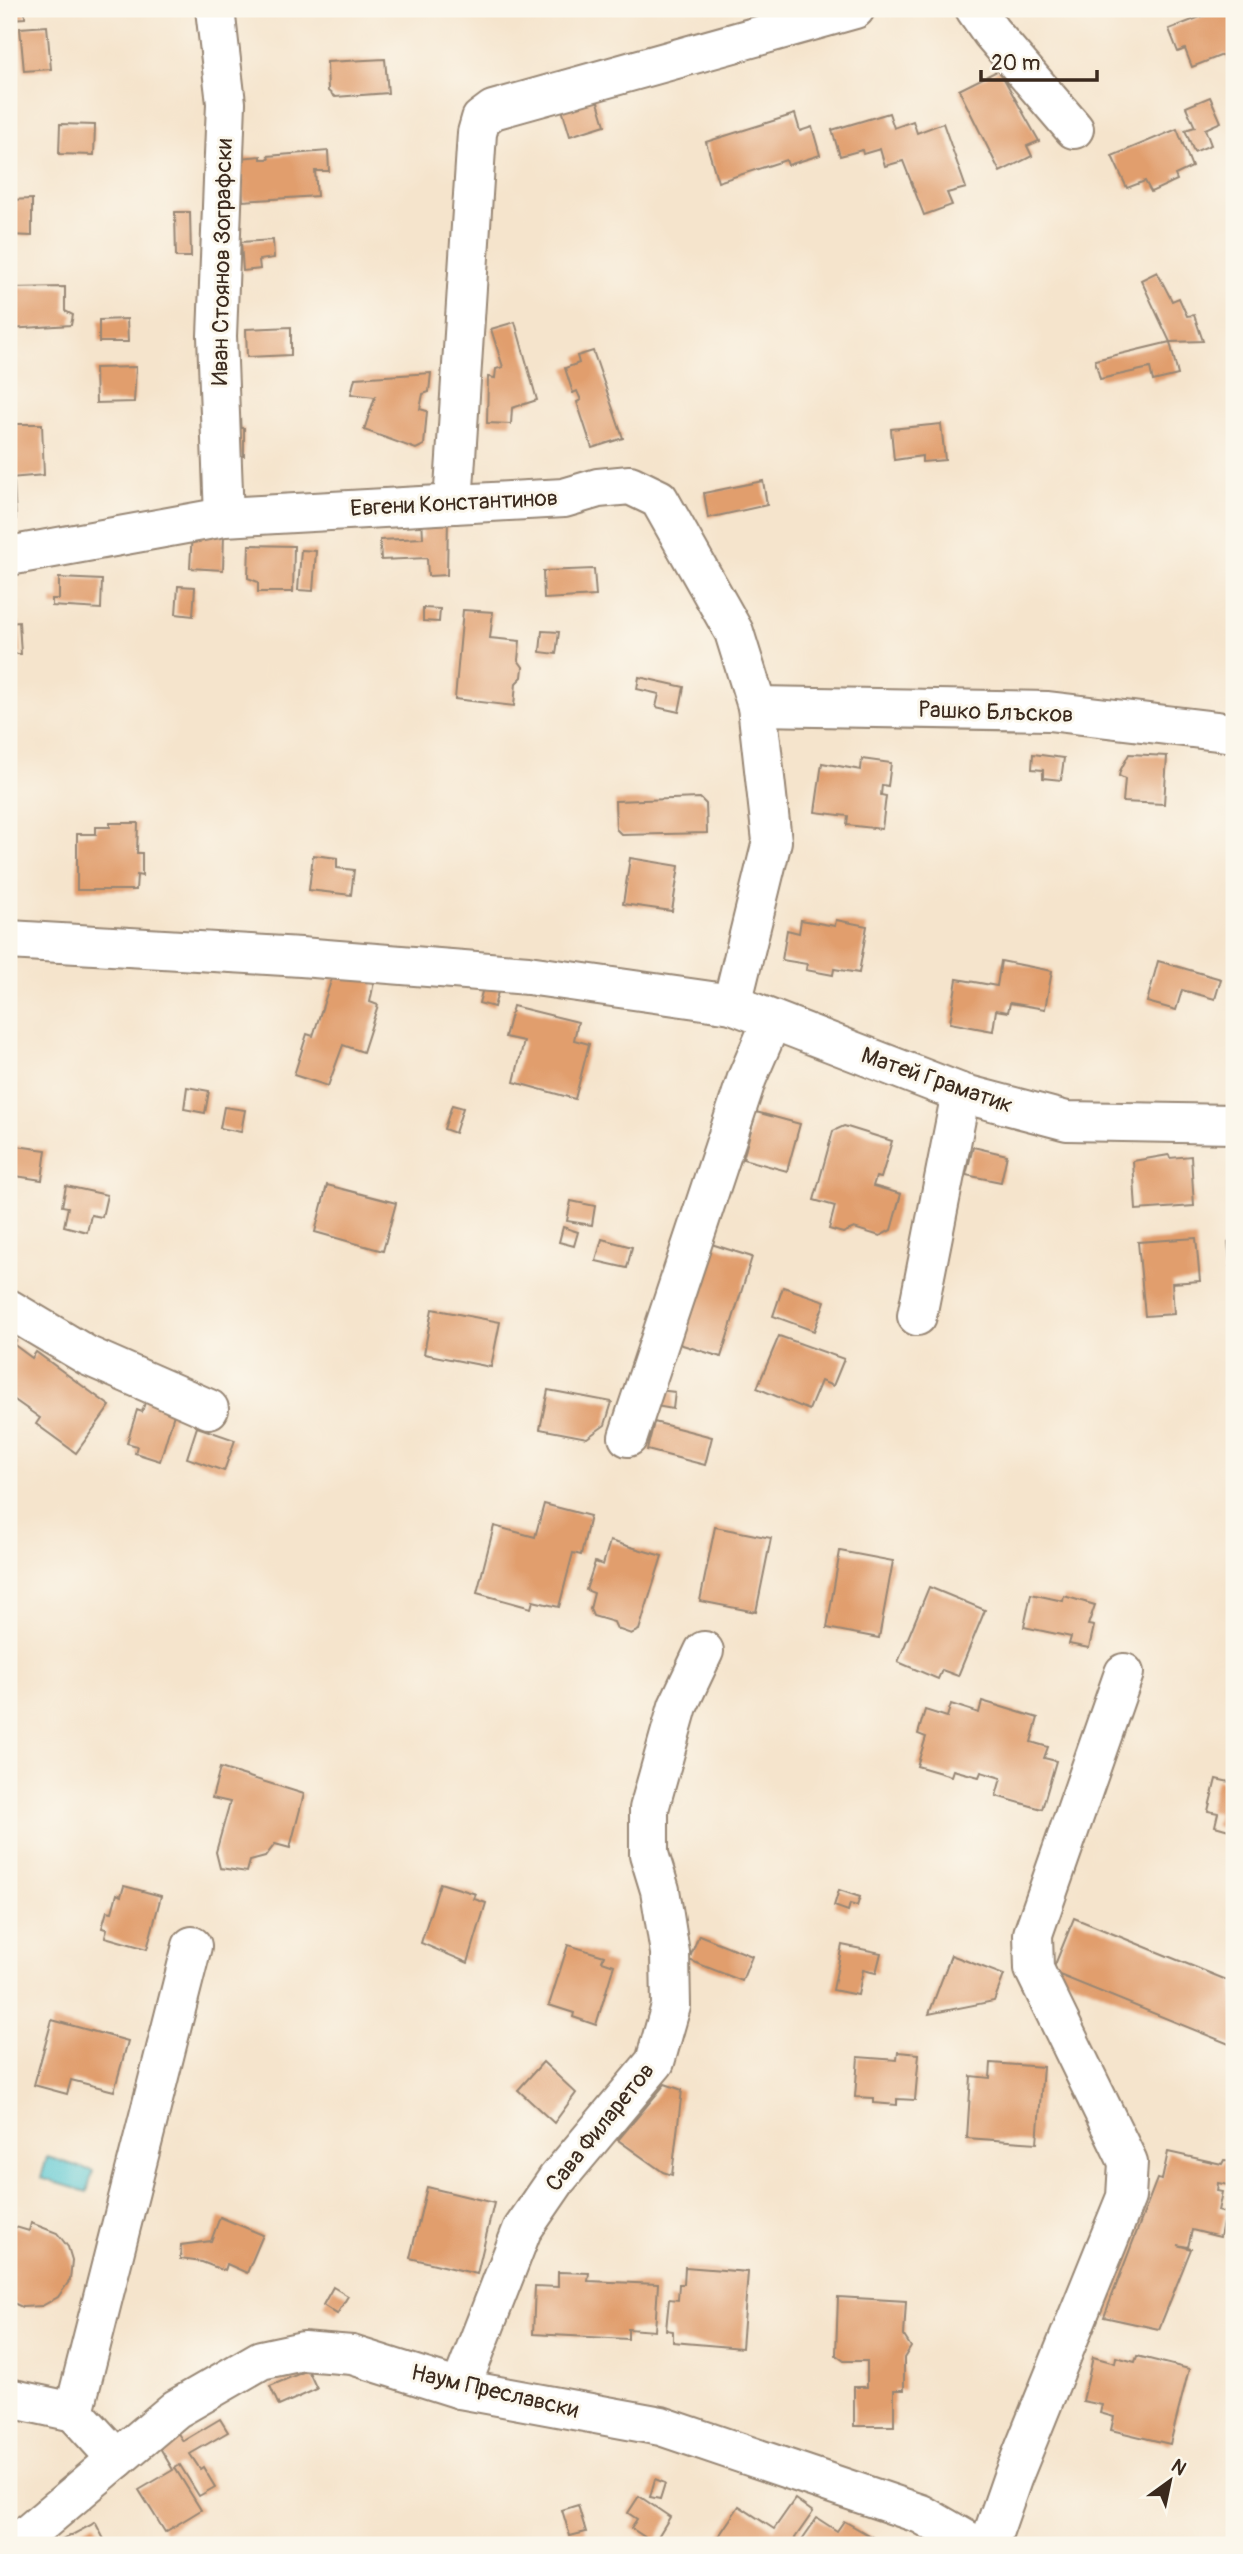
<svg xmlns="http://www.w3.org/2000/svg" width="1243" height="2554" font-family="Pangolin,sans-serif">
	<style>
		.water { fill: #5cc8d2; stroke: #4c7978; stroke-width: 2 }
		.building { fill: #e19e6d }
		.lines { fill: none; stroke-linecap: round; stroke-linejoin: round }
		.minor-casing { stroke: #988775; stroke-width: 42 }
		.minor { stroke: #fff; stroke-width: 38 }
		.labels { text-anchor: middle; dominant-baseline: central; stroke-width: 6; stroke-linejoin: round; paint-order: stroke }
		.street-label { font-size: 23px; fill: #3b2a1e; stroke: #fbf7ec }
	</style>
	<rect width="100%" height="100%" fill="#fbf7ec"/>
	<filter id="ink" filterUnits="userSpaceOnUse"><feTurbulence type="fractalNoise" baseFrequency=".0143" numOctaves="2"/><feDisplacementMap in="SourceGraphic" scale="14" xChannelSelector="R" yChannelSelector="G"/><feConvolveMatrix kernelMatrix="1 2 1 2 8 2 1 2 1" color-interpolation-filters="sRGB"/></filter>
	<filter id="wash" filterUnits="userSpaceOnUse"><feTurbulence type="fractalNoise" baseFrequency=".00686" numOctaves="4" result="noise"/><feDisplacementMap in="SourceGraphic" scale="28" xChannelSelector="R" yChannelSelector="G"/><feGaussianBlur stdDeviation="1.57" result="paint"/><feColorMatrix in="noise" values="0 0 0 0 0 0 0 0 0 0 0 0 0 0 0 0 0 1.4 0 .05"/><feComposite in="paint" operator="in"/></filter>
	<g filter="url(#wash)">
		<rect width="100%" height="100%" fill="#f5e4cc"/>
		<polygon class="water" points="47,2157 93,2171 87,2192 41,2178"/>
		<g id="blocks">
			<g class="building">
				<polygon points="9,9 25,9 25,18 9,19"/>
				<polygon points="1221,9 1234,9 1234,61 1229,63 1225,54 1192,67 1185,49 1178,52 1169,29"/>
				<polygon points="47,26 51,69 24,71 20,28"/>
				<polygon points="385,59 388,93 335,97 328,91 327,62"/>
				<polygon points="999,70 1039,141 1027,146 1032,156 1000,172 959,90"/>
				<polygon points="594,89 605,125 570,136 559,99"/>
				<polygon points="1210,97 1221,122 1205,129 1211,145 1194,152 1185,130 1195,127 1186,107"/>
				<polygon points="889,113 894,128 913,121 917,133 943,123 966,188 947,193 952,205 924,215 903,161 885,166 880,149 863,154 862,150 840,156 832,130"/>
				<polygon points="795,114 800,131 812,127 820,155 788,165 786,160 718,182 706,142"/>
				<polygon points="60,124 95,125 94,155 59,154"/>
				<polygon points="1177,129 1192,167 1175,175 1177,180 1151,192 1145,181 1127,188 1112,156"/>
				<polygon points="328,151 329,171 315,171 317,196 243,201 240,158 261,156 261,159 269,159 268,156"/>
				<polygon points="32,199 32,236 9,235 9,200"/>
				<polygon points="175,212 190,212 191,257 176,257"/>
				<polygon points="273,240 274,258 259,260 260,269 243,271 241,242"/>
				<polygon points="1157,272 1172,301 1179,298 1187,316 1194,315 1203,341 1170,342 1178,375 1153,381 1150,368 1100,379 1095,360 1170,342 1141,280"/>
				<polygon points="65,287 65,311 73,315 71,325 9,329 9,288"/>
				<polygon points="127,319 128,342 99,342 99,320"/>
				<polygon points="515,322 537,400 512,408 511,424 487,423 488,377 495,378 496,369 503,367 491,329"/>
				<polygon points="291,327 291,355 247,357 246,329"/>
				<polygon points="593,351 623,438 592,448 577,402 581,400 577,391 573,393 565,368 579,363 577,356"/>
				<polygon points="136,367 134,402 96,403 95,368"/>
				<polygon points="431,373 429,392 423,394 420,409 427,411 424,445 416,449 364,430 375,397 351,394 355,378"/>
				<polygon points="9,424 42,424 44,475 10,478"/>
				<polygon points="941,424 945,460 922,462 922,456 894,460 891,429"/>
				<rect x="226" y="428" width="18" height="28"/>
				<polygon points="763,481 767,505 708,518 704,493"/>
				<polygon points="14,482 16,519 9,520 9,483"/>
				<polygon points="448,516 447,575 428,576 427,558 381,560 380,540 423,538 422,517"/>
				<polygon points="192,531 224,533 223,570 190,568"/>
				<polygon points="249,545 294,546 293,592 258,592 258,582 248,578"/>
				<polygon points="301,550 316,551 313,591 298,590"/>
				<polygon points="594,569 596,596 544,599 543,571"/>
				<polygon points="59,578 102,580 101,609 52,606 52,599 59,599"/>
				<polygon points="178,586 195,587 193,616 176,614"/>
				<polygon points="423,608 440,609 439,622 423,621"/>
				<polygon points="463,610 493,612 490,638 520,641 518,660 523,667 522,677 516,683 514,706 455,699"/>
				<polygon points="19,622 21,654 9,654 9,623"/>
				<polygon points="542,631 559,632 556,654 540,652"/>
				<polygon points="639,677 684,687 679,712 656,707 659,694 637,689"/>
				<polygon points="1033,754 1064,758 1061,780 1043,778 1043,770 1032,769"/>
				<polygon points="1129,754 1167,756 1164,804 1123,802 1125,779 1119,776 1120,771"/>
				<polygon points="862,759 891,763 888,786 882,785 881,795 886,796 882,829 847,825 848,816 815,812 822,763 861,770"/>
				<polygon points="700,798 706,804 707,833 622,835 616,829 615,801"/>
				<polygon points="110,823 138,823 137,853 142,853 142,876 137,875 136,890 77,890 77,834 96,834 96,827 110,827"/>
				<polygon points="313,855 337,858 337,868 354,870 351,895 309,890"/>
				<polygon points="630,858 679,866 672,911 623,904"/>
				<polygon points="801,920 835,926 836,920 867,926 859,973 834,969 833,975 806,970 807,964 782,960 787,930 799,933"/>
				<polygon points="1001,961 1052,971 1045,1009 1010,1003 1008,1012 996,1010 993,1031 950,1023 957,979 997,986"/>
				<polygon points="1158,961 1221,979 1215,999 1182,990 1176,1010 1147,1002"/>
				<polygon points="375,977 370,1002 378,1005 363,1052 343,1045 328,1086 294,1075 307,1034 313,1036 332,978"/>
				<polygon points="486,977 502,977 494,1007 479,1003"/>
				<polygon points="513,1006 578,1022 574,1040 589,1044 575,1099 514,1082 524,1041 505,1037"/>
				<polygon points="187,1087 209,1091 205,1113 184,1109"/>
				<polygon points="452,1105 463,1108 455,1133 444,1129"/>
				<polygon points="224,1107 245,1110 241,1132 220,1128"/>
				<polygon points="756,1112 800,1124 787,1171 743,1159"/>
				<polygon points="844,1126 892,1141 881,1178 876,1177 873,1186 901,1194 891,1230 880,1236 854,1228 843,1233 829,1229 835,1206 814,1200 833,1131"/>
				<polygon points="9,1145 46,1150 42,1180 9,1175"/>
				<polygon points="973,1147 1007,1155 1001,1182 966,1175"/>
				<polygon points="1169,1155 1170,1158 1191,1156 1194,1206 1136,1210 1133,1161"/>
				<polygon points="327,1185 396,1203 383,1251 315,1232"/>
				<polygon points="66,1186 107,1195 102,1217 91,1215 87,1232 64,1226 68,1207 62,1206"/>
				<polygon points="571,1201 595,1206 592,1225 567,1221"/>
				<polygon points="563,1227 578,1232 574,1246 559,1242"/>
				<polygon points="1234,1235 1234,1281 1232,1281 1228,1242"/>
				<polygon points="1196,1238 1200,1281 1172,1283 1174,1314 1145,1316 1138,1242"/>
				<polygon points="602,1239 632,1247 627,1268 596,1261"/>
				<polygon points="705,1242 752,1257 721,1357 673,1342"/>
				<polygon points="783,1287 825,1301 814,1331 773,1316"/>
				<polygon points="432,1309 500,1322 491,1367 424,1354"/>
				<polygon points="9,1336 16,1341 13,1344 32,1358 36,1352 110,1406 76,1453 36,1424 40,1418 9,1396"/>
				<polygon points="779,1336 844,1359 833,1386 821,1381 809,1410 757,1388"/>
				<polygon points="548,1390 612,1402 605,1425 587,1438 540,1429"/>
				<polygon points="658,1390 675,1392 673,1409 656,1406"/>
				<polygon points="147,1396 177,1404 160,1461 135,1453 137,1446 127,1443 137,1410 142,1412"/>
				<polygon points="654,1422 712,1437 705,1465 647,1450"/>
				<polygon points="197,1427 235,1440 224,1471 187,1458"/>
				<polygon points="544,1504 590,1516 581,1555 573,1553 559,1607 533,1601 531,1608 477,1593 494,1526 535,1537"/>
				<polygon points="715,1527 771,1538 756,1612 700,1601"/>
				<polygon points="610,1541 662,1556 639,1630 631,1634 617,1629 614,1622 593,1616 590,1609 594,1593 586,1590 595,1562 603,1565"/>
				<polygon points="840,1551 893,1561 879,1638 827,1628"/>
				<polygon points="929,1587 985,1610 958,1676 942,1670 938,1679 898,1662"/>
				<polygon points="1031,1594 1063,1601 1064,1596 1095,1605 1088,1625 1094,1626 1089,1648 1069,1644 1071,1637 1024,1627"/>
				<polygon points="982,1701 1038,1718 1031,1742 1048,1747 1044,1758 1056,1761 1042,1809 996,1796 1001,1778 981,1772 979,1777 953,1770 951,1776 917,1766 926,1737 918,1734 925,1710 947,1717 951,1704 979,1713"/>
				<polygon points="220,1768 304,1794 290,1848 275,1844 265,1857 250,1861 247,1872 220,1868 216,1852 230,1802 212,1798"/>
				<polygon points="1216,1779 1234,1783 1234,1818 1229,1830 1215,1826 1218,1813 1208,1811"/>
				<polygon points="440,1883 476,1894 474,1899 486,1903 468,1963 421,1943"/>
				<polygon points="124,1886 161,1896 147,1949 105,1937 107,1929 102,1928 107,1911 112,1912 117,1894 121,1896"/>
				<polygon points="839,1890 860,1897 857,1906 850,1904 848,1911 834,1906"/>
				<polygon points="1074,1918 1234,1983 1234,2046 1052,1972"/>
				<polygon points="699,1935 752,1956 742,1981 689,1960"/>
				<polygon points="568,1945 604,1956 602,1961 614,1965 596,2025 573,2017 574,2013 549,2005"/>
				<polygon points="842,1945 881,1953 876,1973 863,1970 858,1995 833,1990"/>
				<polygon points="951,1955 1004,1975 994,2001 929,2014"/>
				<polygon points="52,2020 128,2041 114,2091 71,2080 67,2094 34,2085"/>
				<polygon points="898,2052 919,2054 915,2100 897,2099 897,2105 874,2103 874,2098 855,2097 858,2057 897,2060"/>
				<polygon points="543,2062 576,2093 554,2123 518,2090"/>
				<polygon points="991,2063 1043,2067 1037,2143 967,2138 971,2076 990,2078"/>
				<polygon points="665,2084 682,2090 672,2175 663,2172 618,2140"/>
				<polygon points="1168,2152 1222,2164 1224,2160 1234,2161 1234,2186 1218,2183 1217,2191 1222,2192 1218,2211 1225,2213 1220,2237 1192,2230 1188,2247 1177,2245 1191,2249 1159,2329 1104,2317 1157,2179 1162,2180"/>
				<polygon points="427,2187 494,2203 477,2274 410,2258"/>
				<polygon points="220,2217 263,2235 247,2273 227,2264 225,2271 202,2262 180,2259 181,2245 211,2241"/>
				<polygon points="31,2223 57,2233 68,2247 72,2260 70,2280 58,2297 42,2306 22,2307 9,2301 9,2225 29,2231"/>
				<polygon points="685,2267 748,2272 742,2348 673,2342 673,2331 666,2330 669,2299 678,2300 679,2284 684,2284"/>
				<polygon points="558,2272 589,2273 588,2281 658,2284 655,2331 628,2329 628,2339 533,2334 535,2286 558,2287"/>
				<polygon points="333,2287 348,2296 337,2314 323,2305"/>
				<polygon points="838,2297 906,2301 904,2336 911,2347 904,2358 904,2390 894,2390 894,2426 854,2426 854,2387 867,2387 867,2361 844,2361 836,2355"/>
				<polygon points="1137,2356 1189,2369 1170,2444 1111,2430 1114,2417 1100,2413 1102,2405 1083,2401 1093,2357 1115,2363 1116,2357 1135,2362"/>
				<polygon points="308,2370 317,2389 279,2406 270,2386"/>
				<polygon points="220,2419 228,2432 190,2454 200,2469 203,2467 215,2487 199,2496 180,2465 175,2468 201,2510 165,2532 139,2490 173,2470 156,2441 175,2429 183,2441"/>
				<polygon points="655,2479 665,2483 660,2499 650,2497"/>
				<polygon points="639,2496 670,2517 654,2543 631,2528 637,2519 628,2513"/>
				<polygon points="795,2499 813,2512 790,2545 713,2545 739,2506 774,2529"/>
				<polygon points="578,2505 586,2532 570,2536 562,2510"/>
				<polygon points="817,2518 837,2531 844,2521 886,2545 798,2545"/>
				<polygon points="95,2522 107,2545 53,2545 91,2525"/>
			</g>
		</g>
	</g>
	<g filter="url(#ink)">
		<use href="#blocks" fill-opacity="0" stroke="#988775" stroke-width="2"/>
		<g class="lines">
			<g class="minor-casing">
				<g id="minor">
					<polyline points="215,9 226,103 217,336 224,517"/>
					<polyline points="975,9 991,32 1074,129"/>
					<polyline points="453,504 477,133 481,119 493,110 855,9"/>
					<polyline points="9,556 224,517 564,498 598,488 630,485 659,499 734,632 757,706 772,841 732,1004"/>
					<polyline points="757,706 1048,711 1234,733"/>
					<polyline points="9,940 301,957 528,975 732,1004 961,1093 1067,1121 1234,1124"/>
					<polyline points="9,1309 88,1356 209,1409"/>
					<polyline points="917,1316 961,1093"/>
					<polyline points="628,1437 747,1078 772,1020"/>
					<polyline points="460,2389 522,2230 557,2179 655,2062 671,2006 670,1953 660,1890 649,1854 649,1809 678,1706 704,1651"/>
					<polyline points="9,2398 74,2412"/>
					<polyline points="117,2459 74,2412 192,1946"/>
					<polyline points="15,2545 176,2409 261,2360 303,2351 352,2355 460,2389 661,2426 921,2514 975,2545"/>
					<polyline points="989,2545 1012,2479 1126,2197 1128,2162 1034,1969 1033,1934 1124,1673"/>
				</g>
			</g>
			<use href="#minor" class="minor"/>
		</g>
	</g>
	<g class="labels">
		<g class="street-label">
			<text transform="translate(222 262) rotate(-89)">Иван Стоянов Зографски</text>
			<text transform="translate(454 503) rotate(-3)">Евгени Константинов</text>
			<text transform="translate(996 712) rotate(2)">Рашко Блъсков</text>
			<text transform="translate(937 1080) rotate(19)">Матей Граматик</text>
			<text transform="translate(600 2127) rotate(-51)">Сава Филаретов</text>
			<text transform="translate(495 2391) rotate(13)">Наум Преславски</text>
		</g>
	</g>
	<rect width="1243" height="2554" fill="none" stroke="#fbf7ec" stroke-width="35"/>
	<g transform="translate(1170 2481) rotate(33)" stroke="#fbf7ec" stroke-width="5" paint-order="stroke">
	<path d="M0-5L12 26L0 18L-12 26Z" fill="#3b2a1e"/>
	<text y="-10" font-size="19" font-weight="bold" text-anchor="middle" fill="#3b2a1e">N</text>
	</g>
	<path d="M981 70v10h116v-10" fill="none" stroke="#3b2a1e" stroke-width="3.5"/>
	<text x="991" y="70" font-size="21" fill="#3b2a1e" stroke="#fbf7ec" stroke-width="5" paint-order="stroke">20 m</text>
</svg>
